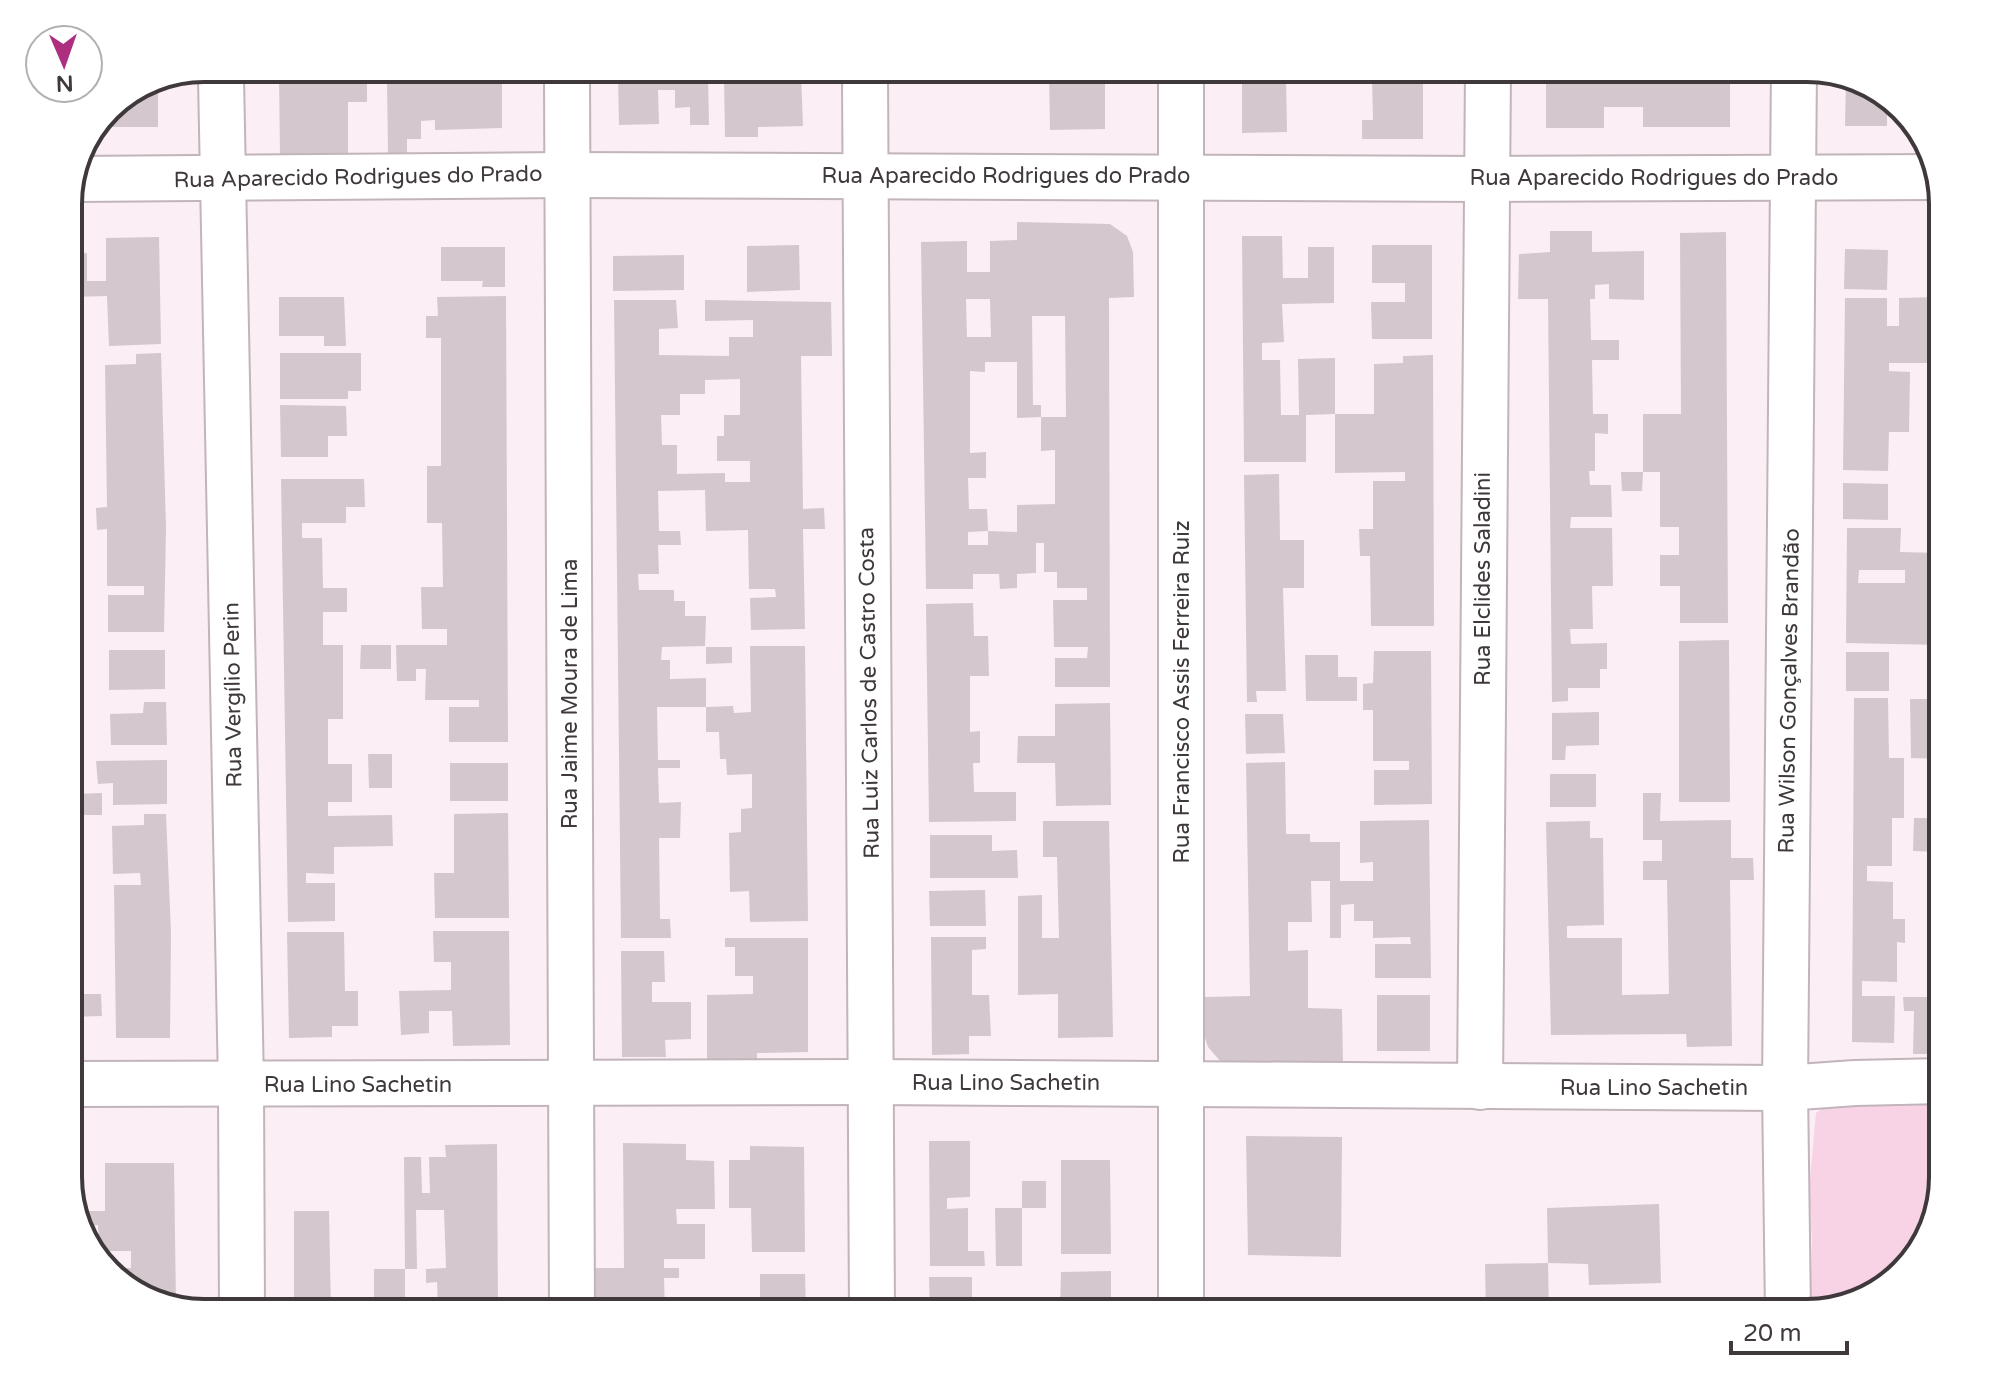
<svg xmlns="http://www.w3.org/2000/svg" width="2011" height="1381" font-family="'Varela Round',sans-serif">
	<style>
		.green { fill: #f8d3e6 }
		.building { fill: #d5c7ce; fill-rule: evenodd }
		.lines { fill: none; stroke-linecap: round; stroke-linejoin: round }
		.minor-casing { stroke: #c2b4bb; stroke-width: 48 }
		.minor { stroke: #fff; stroke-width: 44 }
		.labels { text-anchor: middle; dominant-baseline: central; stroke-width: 6; stroke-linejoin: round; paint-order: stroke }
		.street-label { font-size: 22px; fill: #3f393c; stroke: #fff }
		.rim { fill: none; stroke: #3f393c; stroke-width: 4 }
	</style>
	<rect width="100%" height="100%" fill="#fceef5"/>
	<polygon class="green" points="1846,1093 1943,1095 1943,1178 1920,1253 1875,1295 1810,1312 1812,1241 1809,1189 1816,1113"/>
	<g class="building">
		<polygon points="1730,68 1730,127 1643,127 1643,107 1604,107 1604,128 1546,128 1546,79 1614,79 1614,69 1656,69 1657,79 1681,79 1681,69"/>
		<polygon points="1423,70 1423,139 1362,139 1362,120 1373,120 1372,76 1361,76 1361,71"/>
		<polygon points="1242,71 1253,71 1253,77 1286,76 1287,132 1242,133"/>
		<polygon points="1105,72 1105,129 1050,130 1049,73"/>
		<polygon points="922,73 969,73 969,76 922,77"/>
		<polygon points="801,74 803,126 758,127 758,137 725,137 724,77"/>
		<polygon points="618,75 708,75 709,125 690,125 690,107 675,108 675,90 658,90 659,124 619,125"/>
		<polygon points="434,76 502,76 502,128 435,130 435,120 421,121 421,139 407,139 407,153 388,153 387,81 434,80"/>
		<polygon points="279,77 326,77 326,82 367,81 367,102 348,102 348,154 280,155"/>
		<polygon points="152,78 158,78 158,127 99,127 108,107"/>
		<polygon points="1846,80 1883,91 1894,103 1887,103 1887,126 1845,126"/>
		<path d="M 1017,222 L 1110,224 L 1127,236 L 1133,252 L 1134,297 L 1109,298 L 1110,687 L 1055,687 L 1055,658 L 1087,658 L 1088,647 L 1054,647 L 1053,600 L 1087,600 L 1087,588 L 1057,588 L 1057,572 L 1044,572 L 1044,543 L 1036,543 L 1036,573 L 1017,574 L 1017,588 L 1000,589 L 999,574 L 973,574 L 973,589 L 926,589 L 921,242 L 967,241 L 967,272 L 990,272 L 990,241 L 1017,240 ZM 966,299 L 990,299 L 991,337 L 967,337 ZM 1032,316 L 1065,316 L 1066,417 L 1041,417 L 1041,451 L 1055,450 L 1055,504 L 1017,505 L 1017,532 L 988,531 L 988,545 L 968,545 L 968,532 L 988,531 L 987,509 L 969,509 L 968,478 L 986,478 L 986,452 L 970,453 L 970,371 L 985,372 L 985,362 L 1017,362 L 1017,418 L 1041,417 L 1041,405 L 1033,405 Z"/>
		<polygon points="1550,231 1592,231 1592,252 1644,251 1644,300 1609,299 1609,284 1595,285 1595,299 1590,299 1591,340 1619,340 1619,360 1592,360 1593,414 1608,414 1608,434 1595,433 1595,471 1589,471 1590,485 1611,485 1612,517 1571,517 1570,528 1612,528 1613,586 1592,586 1593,629 1570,629 1571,644 1607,643 1607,669 1600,669 1600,688 1568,688 1568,701 1552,702 1548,299 1518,299 1519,254 1550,252"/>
		<polygon points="1726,232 1728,623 1680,623 1680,586 1660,586 1660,555 1679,555 1679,527 1660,527 1660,472 1643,472 1643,414 1681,414 1680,233"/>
		<polygon points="1242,236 1282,236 1283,278 1308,278 1308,247 1334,247 1334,303 1282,304 1284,342 1262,343 1262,360 1280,360 1281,415 1299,415 1298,359 1335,358 1335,414 1306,415 1306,462 1244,462"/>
		<polygon points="159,237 161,344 109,346 107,296 72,297 73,323 68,323 68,279 72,278 72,254 87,253 87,281 106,281 106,238"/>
		<polygon points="799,245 800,290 747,292 747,246"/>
		<polygon points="1372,245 1432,245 1432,339 1372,339 1371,302 1405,302 1405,283 1372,283"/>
		<polygon points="441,247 505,247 505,287 482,287 483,281 441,281"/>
		<polygon points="1845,249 1888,250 1887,290 1844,289"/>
		<polygon points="684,255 684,290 613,291 613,256"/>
		<rect x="1939" y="269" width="4" height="28"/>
		<polygon points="506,296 508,742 449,742 449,707 479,707 479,700 425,700 426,669 416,669 416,681 397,681 396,645 447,645 447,629 422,629 421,587 443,587 442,523 427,523 427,466 441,466 441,338 426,338 426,316 438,316 437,297"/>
		<polygon points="279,297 344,297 346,346 324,346 324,336 279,336"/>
		<polygon points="1939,297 1940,363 1889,363 1889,371 1910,372 1909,432 1889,432 1888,471 1843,470 1845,298 1887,298 1887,326 1899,326 1899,298"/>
		<path d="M 614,300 L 676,300 L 678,328 L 659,329 L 659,355 L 729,356 L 729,337 L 753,337 L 753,320 L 705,321 L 705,300 L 831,302 L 832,356 L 801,356 L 803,509 L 824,508 L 825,529 L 803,529 L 805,629 L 751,630 L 750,598 L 776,597 L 775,589 L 749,589 L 748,530 L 706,531 L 705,490 L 658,491 L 659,531 L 680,531 L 681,545 L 658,545 L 659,574 L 638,574 L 639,590 L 674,590 L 674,601 L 685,601 L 685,616 L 706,616 L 705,646 L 662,647 L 661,660 L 670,660 L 670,679 L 706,678 L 706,707 L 733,706 L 734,713 L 751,712 L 750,646 L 805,646 L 808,921 L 750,922 L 749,891 L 730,892 L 729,833 L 741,832 L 741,809 L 752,808 L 752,774 L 727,775 L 726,759 L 720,759 L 719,732 L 706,732 L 706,707 L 657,707 L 658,760 L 680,760 L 680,768 L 658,768 L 659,803 L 681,802 L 680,838 L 659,838 L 660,919 L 670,919 L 671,938 L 621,938 ZM 740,379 L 740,415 L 724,415 L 724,436 L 717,436 L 717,461 L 750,461 L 750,482 L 725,482 L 725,473 L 677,474 L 677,445 L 662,445 L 661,415 L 680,415 L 680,394 L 705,394 L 705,380 Z"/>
		<polygon points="161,353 166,528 164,632 108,632 108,595 144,595 144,586 107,586 107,529 97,530 96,508 107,507 105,365 136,364 136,354"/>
		<polygon points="280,353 361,353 361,391 348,391 348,399 280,399"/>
		<polygon points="1433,355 1434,626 1371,626 1370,556 1360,556 1359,529 1373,529 1373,481 1405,481 1405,472 1335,473 1335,414 1374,414 1374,364 1403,363 1403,356"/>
		<polygon points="280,405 346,406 347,436 328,436 328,457 281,457"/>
		<polygon points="1621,472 1643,472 1642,491 1622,491"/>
		<polygon points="1279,474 1280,540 1304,540 1304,588 1283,588 1286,691 1256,691 1257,702 1247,702 1244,475"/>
		<polygon points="281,479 364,479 365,507 346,507 346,523 302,523 302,538 322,538 323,588 347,588 347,612 323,612 323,645 343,645 343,719 328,719 328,764 352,764 352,802 328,802 328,816 392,815 393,846 334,847 334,874 306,873 306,883 335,883 335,921 288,922"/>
		<polygon points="1843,483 1888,484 1888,520 1843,519"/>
		<path d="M 1847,528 L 1901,528 L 1900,552 L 1940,553 L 1941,645 L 1846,643 ZM 1859,570 L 1905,570 L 1905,583 L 1858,583 Z"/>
		<polygon points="973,603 974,636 988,636 989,676 970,676 970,732 980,731 980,763 973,763 974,792 1016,792 1016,821 929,822 926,604"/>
		<polygon points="1729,640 1730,802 1679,802 1679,641"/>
		<polygon points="361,645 391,645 391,669 360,669"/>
		<polygon points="706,647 732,647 732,663 706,664"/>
		<polygon points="109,650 165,650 165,689 109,690"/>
		<polygon points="1374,651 1431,651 1432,804 1374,805 1374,770 1409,770 1409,761 1373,761 1373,710 1363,710 1363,684 1373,683"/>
		<rect x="1846" y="652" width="43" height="39"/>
		<polygon points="1305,655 1338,655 1338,677 1357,677 1357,701 1306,701"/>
		<polygon points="1854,698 1888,698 1889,758 1904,758 1904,818 1892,818 1892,866 1867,866 1867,881 1893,882 1893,919 1905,919 1905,943 1897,942 1897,982 1862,981 1862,996 1895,996 1894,1043 1852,1042"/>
		<polygon points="1910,699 1943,699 1943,759 1911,758"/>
		<polygon points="144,702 166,702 167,745 111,745 110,714 143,713"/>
		<polygon points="1110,703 1111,805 1056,806 1055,763 1017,763 1018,736 1055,736 1055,704"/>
		<polygon points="1599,712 1599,745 1566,746 1565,760 1552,760 1552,713"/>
		<polygon points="1245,714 1283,714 1285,753 1246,754"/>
		<polygon points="368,754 392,754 392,788 369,788"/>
		<polygon points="167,760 167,804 113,805 113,783 98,784 96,761"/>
		<polygon points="1285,762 1286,834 1310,834 1310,842 1340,842 1340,881 1373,881 1373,862 1360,863 1360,821 1429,820 1431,978 1375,978 1375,944 1411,944 1410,937 1373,938 1373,921 1354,921 1354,904 1341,905 1341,938 1330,938 1330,881 1311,881 1312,922 1288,922 1288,951 1308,950 1308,1008 1342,1009 1343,1065 1229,1066 1221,1062 1208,1047 1205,1038 1205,997 1250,996 1246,763"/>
		<rect x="450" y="763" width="58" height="38"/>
		<rect x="1550" y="774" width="46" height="33"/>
		<polygon points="102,793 102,815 78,815 77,794"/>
		<polygon points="1643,793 1661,793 1660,821 1731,820 1731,858 1753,858 1754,880 1730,880 1732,1046 1687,1047 1686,1034 1551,1035 1546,822 1590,821 1590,838 1603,838 1604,925 1567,926 1567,938 1622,938 1622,995 1669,994 1667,880 1643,880 1643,861 1662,861 1662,840 1643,840"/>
		<polygon points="508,813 509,918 435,918 434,873 454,873 454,814"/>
		<polygon points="144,814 166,814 171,933 170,1038 116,1038 114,885 141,885 140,873 113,874 112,826 144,825"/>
		<polygon points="1914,818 1943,818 1943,852 1913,851"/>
		<polygon points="1043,821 1109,821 1113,1037 1058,1038 1058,994 1018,995 1018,896 1042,895 1042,938 1059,938 1057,857 1043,857"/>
		<polygon points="930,835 992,835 992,851 1017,850 1018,878 930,878"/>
		<rect x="68" y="874" width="10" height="20"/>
		<polygon points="985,890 986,926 930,926 929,891"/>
		<polygon points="68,912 78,912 79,933 68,934"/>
		<polygon points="433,931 509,931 510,1045 453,1046 452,1011 429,1011 429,1033 401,1035 399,991 451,990 451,962 434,962"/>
		<polygon points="287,932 344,932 345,991 358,991 358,1026 332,1026 332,1037 289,1038"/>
		<polygon points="931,937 986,937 986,949 972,950 972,995 989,995 991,1036 969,1036 969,1054 932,1055"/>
		<polygon points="725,938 808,938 808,1052 757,1053 757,1064 707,1064 707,995 753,994 753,976 735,976 735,947 725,947"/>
		<polygon points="621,951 664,951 665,982 652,982 652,1002 691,1002 691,1039 665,1040 666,1057 622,1057"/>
		<polygon points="68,994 101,994 102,1016 68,1017"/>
		<rect x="1377" y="995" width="53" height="56"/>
		<polygon points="1903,997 1943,997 1943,1054 1913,1054 1914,1011 1904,1011"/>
		<polygon points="1246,1136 1342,1137 1341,1257 1248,1255"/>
		<polygon points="929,1141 970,1141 970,1197 947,1198 947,1209 968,1208 968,1251 984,1251 985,1266 930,1266"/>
		<polygon points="623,1143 686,1144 686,1160 714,1161 715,1209 676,1209 677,1224 705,1224 705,1259 664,1259 664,1268 679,1268 679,1278 664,1278 665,1313 625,1313 625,1309 586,1309 585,1268 624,1268"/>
		<polygon points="497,1144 498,1313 438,1313 437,1282 426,1283 426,1269 446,1268 444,1210 416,1210 417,1269 405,1269 405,1305 374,1305 374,1269 405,1269 404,1157 421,1157 422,1193 430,1193 429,1157 446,1157 445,1145"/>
		<polygon points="750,1146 804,1147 805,1252 752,1252 751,1208 729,1208 729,1160 750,1160"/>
		<polygon points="1061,1160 1110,1160 1111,1254 1061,1254"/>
		<polygon points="105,1163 174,1163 176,1305 128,1290 119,1280 119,1268 131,1268 131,1251 99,1251 98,1225 88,1226 88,1211 105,1211"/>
		<polygon points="1022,1181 1046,1181 1046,1208 1022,1208 1022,1266 996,1266 995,1208 1022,1208"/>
		<polygon points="1659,1204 1661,1283 1589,1285 1588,1264 1548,1263 1547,1208"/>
		<polygon points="294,1211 329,1211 331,1313 294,1313"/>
		<polygon points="1548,1263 1549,1313 1486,1313 1485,1264"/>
		<polygon points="1111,1271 1111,1312 1060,1312 1061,1272"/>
		<polygon points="760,1274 805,1274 806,1313 760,1313"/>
		<polygon points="929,1277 972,1277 972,1310 986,1310 986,1313 930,1313"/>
	</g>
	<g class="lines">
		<g class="minor-casing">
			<g id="minor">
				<polyline points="865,74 872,1313"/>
				<polyline points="567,76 572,1313"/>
				<polyline points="221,78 241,1085 242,1313"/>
				<polyline points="76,179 566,175 1486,179 1936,177"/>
				<polyline points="68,1084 873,1082 1785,1088 1855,1083 1943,1081"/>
				<polyline points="1480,1087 1488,70"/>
				<polyline points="1181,1313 1181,72"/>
				<polyline points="1788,1313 1785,1088 1794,68"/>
			</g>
		</g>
		<use href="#minor" class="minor"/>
	</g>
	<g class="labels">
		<g class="street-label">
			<text x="1006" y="176">Rua Aparecido Rodrigues do Prado</text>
			<text transform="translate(358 177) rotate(-1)">Rua Aparecido Rodrigues do Prado</text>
			<text x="1654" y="178">Rua Aparecido Rodrigues do Prado</text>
			<text transform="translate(1483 579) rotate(-90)">Rua Elclides Saladini</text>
			<text transform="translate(1789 691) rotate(-89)">Rua Wilson Gonçalves Brandão</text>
			<text transform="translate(1182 692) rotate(-90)">Rua Francisco Assis Ferreira Ruiz</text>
			<text transform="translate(869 693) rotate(-91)">Rua Luiz Carlos de Castro Costa</text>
			<text transform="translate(570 694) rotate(-90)">Rua Jaime Moura de Lima</text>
			<text transform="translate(233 695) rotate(-91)">Rua Vergílio Perin</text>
			<text x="1006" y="1083">Rua Lino Sachetin</text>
			<text x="358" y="1085">Rua Lino Sachetin</text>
			<text x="1654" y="1088">Rua Lino Sachetin</text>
		</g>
	</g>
	<path d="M0 0H2011V1381H0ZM204 82H1807A122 122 0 0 1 1929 204V1177A122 122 0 0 1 1807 1299H204A122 122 0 0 1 82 1177V204A122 122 0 0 1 204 82Z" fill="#fff" fill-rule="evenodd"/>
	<path class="rim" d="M204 82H1807A122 122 0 0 1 1929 204V1177A122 122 0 0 1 1807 1299H204A122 122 0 0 1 82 1177V204A122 122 0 0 1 204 82Z"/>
	<g transform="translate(64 64) rotate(178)"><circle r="38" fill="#ffffff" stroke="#b2b0b1" stroke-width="2"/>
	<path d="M0-6L14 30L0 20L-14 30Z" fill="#ac2f80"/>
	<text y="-12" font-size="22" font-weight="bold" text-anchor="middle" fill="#3f393c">N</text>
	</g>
	<path d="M1731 1341v12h116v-12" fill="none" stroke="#3f393c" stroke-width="4"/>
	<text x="1743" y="1341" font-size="24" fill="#3f393c" stroke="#ffffff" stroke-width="6" paint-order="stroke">20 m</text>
</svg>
